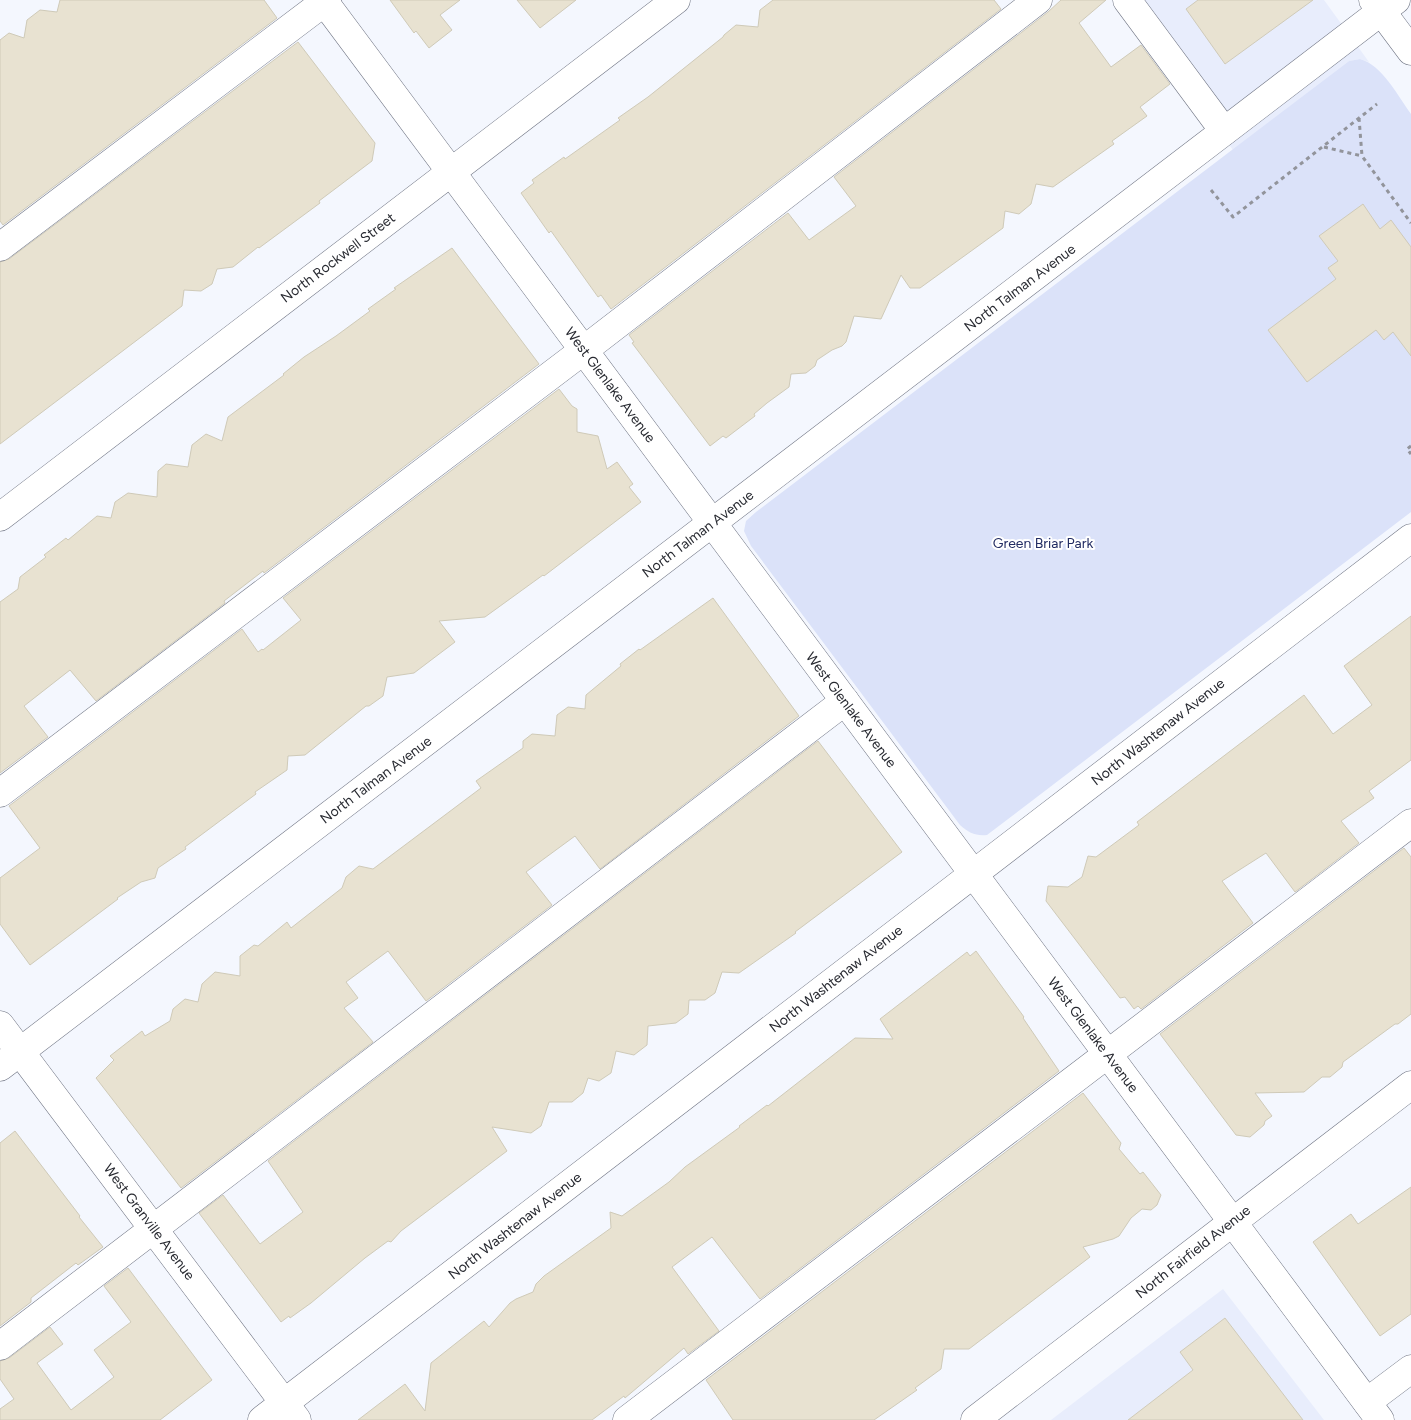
<svg xmlns="http://www.w3.org/2000/svg" width="1411" height="1420" font-family="Figtree,sans-serif">
	<style>
		.built { fill: #e8edfc }
		.green { fill: #dbe2f9 }
		.building { fill: #e8e2d1; stroke: #cfcab8 }
		.lines { fill: none; stroke-linecap: round; stroke-linejoin: round }
		.minor-casing { stroke: #707584; stroke-width: 29 }
		.major-casing { stroke: #707584; stroke-width: 29 }
		.path { stroke: #92949b; stroke-width: 3; stroke-dasharray: 4 4; stroke-linecap: butt }
		.minor { stroke: #fff; stroke-width: 28 }
		.major { stroke: #fff; stroke-width: 28 }
		.labels { text-anchor: middle; dominant-baseline: central; stroke-width: 4; stroke-linejoin: round; paint-order: stroke }
		.street-label { font-size: 14px; fill: #282a31; stroke: #fff }
		.park-label { font-size: 14px; fill: #212b62; stroke: #fff }
	</style>
	<rect width="100%" height="100%" fill="#f4f7fe"/>
	<g class="built">
		<polygon points="1123,0 1324,0 1369,62 1360,59 1349,61 1233,150"/>
		<polygon points="1223,1289 1324,1420 1051,1420"/>
	</g>
	<path class="green" d="M 1360,59 C 1382,65 1398,96 1411,114 L 1411,512 L 987,835 C 975,836 969,833 960,825 L 751,546 L 744,531 L 746,521 L 756,512 L 1349,61 Z"/>
	<g class="building">
		<polygon points="60,0 264,0 277,18 3,225 0,221 0,40 9,33 24,38 27,20 40,10 57,12"/>
		<polygon points="390,0 460,0 440,15 452,30 429,48 416,31 414,33"/>
		<polygon points="517,0 576,0 540,28"/>
		<polygon points="773,0 994,0 1001,9 611,309 601,295 598,297 551,231 549,233 521,193 534,183 532,180 564,157 565,159 620,120 618,118 648,97 723,37 724,35 736,25 758,27 760,10"/>
		<polygon points="1061,0 1106,0 1079,23 1111,67 1141,45 1170,84 1140,107 1147,116 1112,141 1114,144 1053,187 1036,184 1031,204 1019,214 1005,211 1003,228 920,288 910,288 901,275 881,319 854,316 846,342 842,346 832,350 817,360 815,366 806,373 791,374 789,387 767,403 754,414 755,416 726,438 723,436 710,446 632,343 634,342 629,335 788,213 809,240 856,206 834,177 1048,12"/>
		<polygon points="1198,0 1313,0 1225,64 1186,9"/>
		<polygon points="298,42 375,143 372,161 319,201 320,203 259,248 258,247 233,267 217,269 212,284 201,291 184,290 182,306 0,444 0,262 9,259"/>
		<polygon points="1363,204 1380,229 1391,220 1411,247 1411,356 1393,332 1384,340 1376,330 1307,382 1268,330 1336,279 1328,268 1338,261 1319,236"/>
		<polygon points="452,248 539,364 264,573 263,571 224,601 225,603 96,701 70,670 24,706 48,737 0,773 0,602 18,589 20,577 46,557 44,555 66,538 68,540 97,516 111,518 115,502 128,493 157,497 158,471 166,464 188,467 192,445 206,434 222,441 228,417 284,375 283,374 304,357 336,336 370,311 368,309 396,289 394,288"/>
		<polygon points="559,389 572,406 577,409 577,432 598,436 607,469 617,462 633,484 629,487 641,502 544,576 543,575 485,617 439,621 455,642 414,673 387,677 383,696 369,706 366,706 305,755 288,756 287,770 255,792 256,794 185,847 186,849 158,868 155,878 141,882 117,898 118,899 30,965 0,924 0,878 40,848 9,806 242,629 258,652 262,649 263,650 301,620 283,598"/>
		<polygon points="713,598 799,716 600,869 575,836 526,872 552,905 426,1001 388,951 346,982 358,998 344,1008 373,1042 181,1188 96,1078 114,1060 110,1056 142,1031 145,1036 170,1021 173,1009 185,999 198,1002 202,984 215,972 240,976 240,956 254,945 258,946 287,922 291,928 342,888 346,877 359,866 373,869 481,788 476,781 523,748 523,741 532,734 555,736 557,715 568,707 585,709 586,695 621,666 620,664 639,649 640,650"/>
		<polygon points="1411,616 1411,760 1369,791 1374,798 1341,821 1359,843 1295,892 1266,853 1222,881 1253,923 1141,1009 1138,1006 1134,1009 1125,997 1120,998 1046,901 1048,886 1068,887 1082,877 1088,856 1096,857 1139,825 1137,822 1304,695 1333,734 1372,705 1344,666"/>
		<polygon points="818,741 902,852 795,932 796,933 739,973 722,972 715,993 705,1000 689,1000 688,1014 676,1023 648,1026 647,1045 634,1055 616,1051 611,1073 599,1081 588,1078 583,1093 572,1102 549,1102 541,1126 531,1133 492,1127 507,1151 401,1231 391,1242 388,1241 365,1258 311,1303 290,1318 289,1316 281,1322 199,1213 223,1195 260,1244 303,1212 268,1161"/>
		<polygon points="1404,848 1411,857 1411,1014 1398,1024 1395,1024 1343,1062 1342,1067 1330,1077 1322,1077 1304,1092 1255,1093 1272,1116 1265,1121 1264,1125 1250,1137 1236,1135 1160,1034"/>
		<polygon points="976,951 1024,1017 1023,1018 1059,1071 760,1299 712,1237 672,1267 719,1331 688,1354 684,1348 625,1398 624,1396 592,1420 358,1420 405,1384 425,1411 431,1363 484,1321 489,1327 510,1303 516,1299 533,1292 536,1284 544,1276 611,1228 610,1212 622,1216 669,1182 685,1167 740,1127 739,1126 767,1105 768,1106 855,1038 893,1039 880,1019 967,952 970,956"/>
		<polygon points="1083,1093 1121,1143 1119,1149 1140,1174 1143,1172 1161,1195 1157,1205 1151,1210 1142,1209 1131,1218 1119,1236 1113,1239 1083,1247 1090,1257 969,1349 944,1349 941,1369 915,1388 917,1390 874,1420 733,1420 706,1380"/>
		<polygon points="15,1131 80,1216 79,1217 103,1247 78,1265 76,1263 31,1298 31,1302 0,1326 0,1143"/>
		<polygon points="1411,1187 1411,1314 1380,1336 1313,1242 1351,1214 1358,1224"/>
		<polygon points="128,1268 212,1380 160,1420 0,1420 0,1409 14,1399 0,1379 0,1361 9,1358 50,1327 63,1344 37,1363 71,1410 114,1377 94,1350 131,1322 104,1286"/>
		<polygon points="1225,1318 1303,1420 1128,1420 1193,1370 1180,1352"/>
	</g>
	<g class="lines">
		<g class="minor-casing">
			<g id="minor">
				<polyline points="323,0 1380,1420"/>
				<polyline points="1127,0 1224,131"/>
				<polyline points="0,247 327,0"/>
				<polyline points="0,517 676,0"/>
				<polyline points="0,793 584,350 1038,0"/>
				<polyline points="0,1025 297,1420"/>
				<polyline points="0,1067 1396,0"/>
				<polyline points="0,1346 845,701"/>
				<polyline points="1367,1402 1411,1369"/>
				<polyline points="262,1420 1411,538"/>
				<polyline points="627,1420 1411,823"/>
				<polyline points="975,1420 1411,1085"/>
			</g>
		</g>
		<g class="major-casing">
			<polyline id="major" points="1373,0 1411,51"/>
		</g>
		<g class="path">
			<polyline points="1359,118 1362,156 1411,223"/>
			<polyline points="1324,147 1362,156"/>
			<polyline points="1211,190 1233,217 1377,104"/>
			<polyline points="1411,446 1407,449 1411,454"/>
		</g>
		<use href="#minor" class="minor"/>
		<use href="#major" class="major"/>
	</g>
	<g class="labels">
		<g class="street-label">
			<text transform="translate(338 258) rotate(-37)">North Rockwell Street</text>
			<text transform="translate(1020 288) rotate(-37)">North Talman Avenue</text>
			<text transform="translate(610 385) rotate(53)">West Glenlake Avenue</text>
			<text transform="translate(698 534) rotate(-37)">North Talman Avenue</text>
			<text transform="translate(851 710) rotate(53)">West Glenlake Avenue</text>
			<text transform="translate(1158 732) rotate(-38)">North Washtenaw Avenue</text>
			<text transform="translate(376 780) rotate(-37)">North Talman Avenue</text>
			<text transform="translate(836 979) rotate(-38)">North Washtenaw Avenue</text>
			<text transform="translate(1093 1035) rotate(53)">West Glenlake Avenue</text>
			<text transform="translate(149 1222) rotate(53)">West Granville Avenue</text>
			<text transform="translate(515 1226) rotate(-38)">North Washtenaw Avenue</text>
			<text transform="translate(1193 1252) rotate(-38)">North Fairfield Avenue</text>
		</g>
		<g class="park-label">
			<text x="1043" y="543">Green Briar Park</text>
		</g>
	</g>
</svg>
